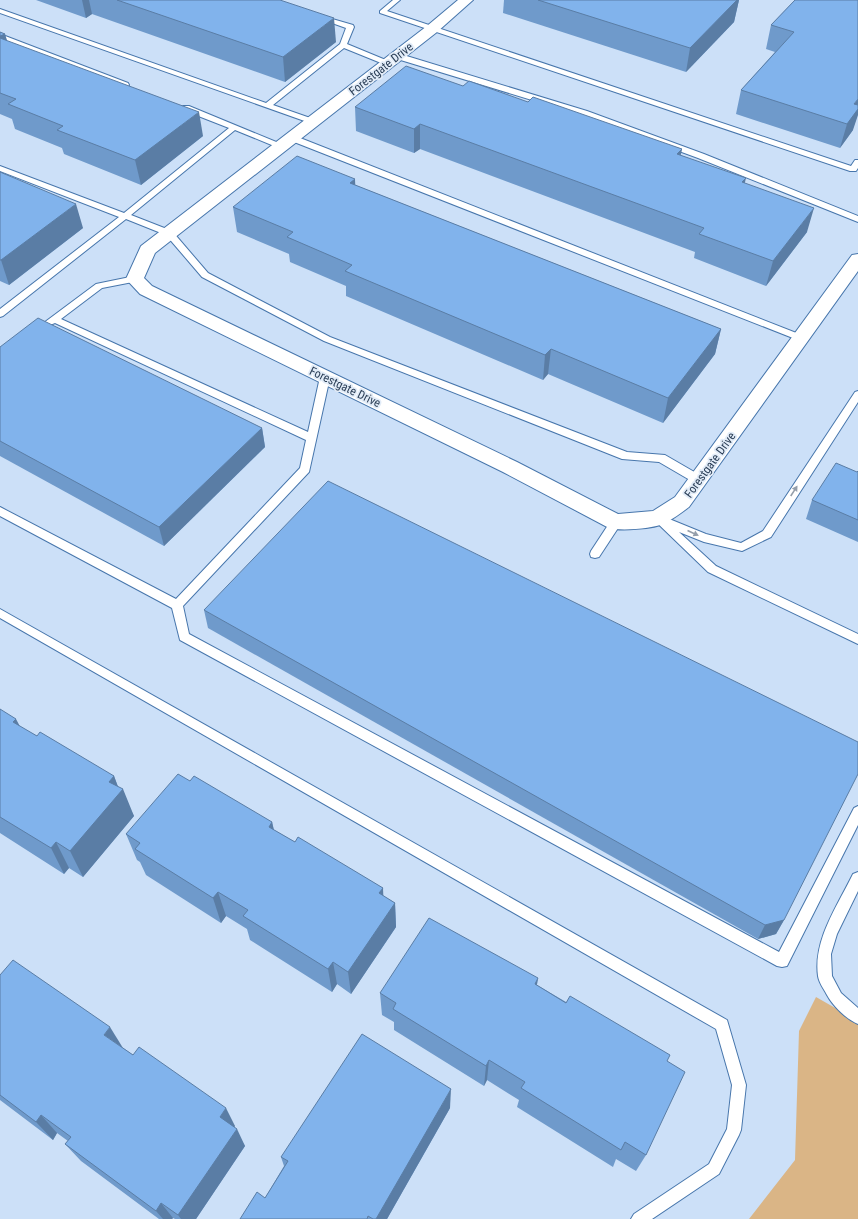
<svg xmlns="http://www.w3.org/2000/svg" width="858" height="1219" font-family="'Roboto Condensed',sans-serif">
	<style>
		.green { fill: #dab586 }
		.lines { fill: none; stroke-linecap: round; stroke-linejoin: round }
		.service-casing { stroke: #4776ac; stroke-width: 2 }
		.minor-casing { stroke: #4776ac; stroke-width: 2 }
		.service { fill: #fff; fill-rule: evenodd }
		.minor { fill: #fff; fill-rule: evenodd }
		.wall { fill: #6f9acb }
		.shaded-wall { fill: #5a7da5 }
		.building { fill: #81b3ec; stroke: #5a7da5 }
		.oneway { fill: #949eaa }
		.labels { text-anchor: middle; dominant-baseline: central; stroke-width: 3.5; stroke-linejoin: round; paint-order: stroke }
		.street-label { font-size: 12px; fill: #293d55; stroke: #e2ecf8 }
	</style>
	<rect width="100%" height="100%" fill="#cce0f8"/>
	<polygon class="green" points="816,997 858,1021 858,1219 749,1219 795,1160 799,1031"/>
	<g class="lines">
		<g class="service-casing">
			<g id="service">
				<polygon points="393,0 400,0 387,11 851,166 855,160 858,160 858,168 856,171 850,171 380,13 380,11"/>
				<polygon points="0,9 266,103 340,44 346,28 318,18 318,16 322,16 353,25 354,27 347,44 393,63 389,65 386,65 344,48 273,105 316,120 317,122 313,124 0,13"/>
				<polygon points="0,34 128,83 129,85 128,87 122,87 0,39"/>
				<polygon points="394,54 400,54 587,111 704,154 858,216 858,222 698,158 581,115 394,58"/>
				<polygon points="183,106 189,106 286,146 285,148 279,148 235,130 131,215 172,231 208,273 330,337 627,452 665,455 703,477 704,480 703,483 695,483 659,462 622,459 324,341 202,277 166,235 126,219 3,316 0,317 0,309 119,217 0,171 0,166 124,213 229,128 183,110"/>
				<polygon points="289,136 295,136 804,336 806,338 801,341 798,340 289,140"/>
				<polygon points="135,276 138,277 139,279 138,281 102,288 61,319 308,432 320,377 325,374 330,377 309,472 183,606 189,634 779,952 854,808 858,806 858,825 787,966 782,967 777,966 180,640 172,608 0,516 0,507 176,599 300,468 306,440 55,323 50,325 45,322 96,284"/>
				<polygon points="858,391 858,402 771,537 742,551 704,542 679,532 716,566 858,634 858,644 708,572 652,518 653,515 657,514 706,534 741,543 763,531 855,392"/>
				<polygon points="616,518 620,519 621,522 620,525 599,557 595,558 591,557 590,554 591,551 612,519"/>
				<polygon points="0,609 727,1020 746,1085 741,1130 739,1135 719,1174 652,1219 631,1219 634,1214 709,1164 727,1129 732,1085 716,1029 0,618"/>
				<path d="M 858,872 L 858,891 L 837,934 L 831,954 L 832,976 L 841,993 L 858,1008 L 858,1024 C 846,1019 833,1006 827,995 C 824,989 819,983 818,976 C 813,940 838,905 853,874 Z"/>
			</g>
		</g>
		<g class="minor-casing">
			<path id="minor" d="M 458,0 L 473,0 L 437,32 L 155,253 L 144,278 L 152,286 L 517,462 L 618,514 L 653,511 L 675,497 L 852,255 L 858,254 L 858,271 L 689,507 C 681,513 673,519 665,523 C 654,529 620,531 609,528 L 503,472 L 140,294 L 126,279 L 141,246 L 427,26 Z"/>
		</g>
		<use href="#service" class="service"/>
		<use href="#minor" class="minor"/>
	</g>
	<g class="wall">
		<polygon points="36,0 280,0 336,42 285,82 92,14 86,18"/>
		<polygon points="504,0 739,0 734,22 686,72 503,13"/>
		<polygon points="795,0 853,130 840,148 736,114 741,90 775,52 766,49 771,25"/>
		<polygon points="0,32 5,34 7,41 203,136 141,185 64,154 62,148 15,129 12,119 0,114"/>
		<polygon points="463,86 528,102 682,149 680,155 744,183 807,232 766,286 694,258 695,252 420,149 414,153 356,131 355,107"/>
		<polygon points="0,172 83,228 9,285 0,281"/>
		<polygon points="355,179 355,185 721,329 715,354 663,423 548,374 543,380 346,296 346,286 290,262 289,254 237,232 233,207"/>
		<polygon points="0,347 262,428 265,447 164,546 0,456"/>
		<polygon points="858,471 858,542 806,519 812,500 857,472"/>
		<polygon points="204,610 784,920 776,934 758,939 208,628"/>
		<polygon points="0,709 20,727 37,736 114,776 118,787 134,816 83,877 69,868 64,874 0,833"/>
		<polygon points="190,781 272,822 274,830 295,842 383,888 383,896 395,903 396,927 351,994 337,984 332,992 250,940 247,929 226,916 221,923 146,875 140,862 137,860 126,834"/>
		<polygon points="0,975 123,1048 235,1126 234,1127 245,1146 196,1219 175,1219 173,1218 172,1219 159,1219 81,1161 65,1144 68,1141 57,1133 53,1140 0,1100"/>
		<polygon points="538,978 537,985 667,1061 646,1155 636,1171 616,1159 613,1167 517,1107 519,1100 487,1080 484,1086 394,1030 394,1022 382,1015 380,993"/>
		<polygon points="450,1108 387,1219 240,1219 265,1198 284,1166 281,1157"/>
	</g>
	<g class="shaded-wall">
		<polygon points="82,0 89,0 92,14 86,18"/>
		<polygon points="737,0 739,0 734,22 686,72 690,48"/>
		<polygon points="334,18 336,42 285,82 283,57"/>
		<polygon points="5,34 12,58 0,43 0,36"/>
		<polygon points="858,99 858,115 853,130 840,148 847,124 854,104"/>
		<polygon points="199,112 203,136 141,185 135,160"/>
		<polygon points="420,124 420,149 414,153 414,129"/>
		<polygon points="682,149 677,173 677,154"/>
		<polygon points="746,178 740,203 742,182"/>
		<polygon points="355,179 356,204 350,183"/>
		<polygon points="76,204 83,228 9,285 1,260"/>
		<polygon points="814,208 807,232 766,286 773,261"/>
		<polygon points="721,329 715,354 663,423 668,398"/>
		<polygon points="551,349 548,374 543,380 545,355"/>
		<polygon points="262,428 265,447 164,546 159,527"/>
		<polygon points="16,719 31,747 13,722"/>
		<polygon points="114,776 120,792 123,789 134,816 83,877 70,851 109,782"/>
		<polygon points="272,822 278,849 269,827"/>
		<polygon points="56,842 69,868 64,874 51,848"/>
		<polygon points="383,888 384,912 379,893"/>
		<polygon points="218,892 226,916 221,923 213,898"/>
		<polygon points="395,903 396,927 351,994 348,972"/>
		<polygon points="784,920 776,934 758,939 765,925"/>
		<polygon points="333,962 337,984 332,992 328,969"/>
		<polygon points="538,978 534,1000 535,984"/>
		<polygon points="110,1027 123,1048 104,1035"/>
		<polygon points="489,1060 487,1080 484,1086 486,1066"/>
		<polygon points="451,1089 450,1108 387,1219 376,1219"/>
		<polygon points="226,1108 235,1126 229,1135 220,1117"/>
		<polygon points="41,1115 57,1133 53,1140 36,1122"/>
		<polygon points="237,1129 245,1146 196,1219 181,1219 178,1215"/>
		<polygon points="161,1203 173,1218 172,1219 163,1219 156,1211"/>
	</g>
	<g class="building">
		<polygon points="117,0 280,0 334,18 283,57"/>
		<polygon points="538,0 737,0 690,48"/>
		<polygon points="795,0 858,0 858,99 854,104 858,105 858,109 847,124 741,90 794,32 771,25"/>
		<polygon points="0,32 5,34 0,36"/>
		<polygon points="0,38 199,112 135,160 57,130 63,126 8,104 16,99 0,93"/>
		<polygon points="406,66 463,86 469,81 528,102 533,97 682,149 677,154 746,178 742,182 814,208 773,261 699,234 704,228 420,124 414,129 355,107"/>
		<polygon points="297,156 355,179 350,183 721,329 668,398 551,349 545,355 345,271 352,265 287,237 293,232 233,207"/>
		<polygon points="0,172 76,204 1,260 0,260"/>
		<polygon points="38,318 262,428 159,527 0,441 0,347"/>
		<polygon points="836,463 857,472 858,471 858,520 812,500"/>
		<polygon points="328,481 858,742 858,774 784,920 765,925 204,610"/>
		<polygon points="0,709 16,719 13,722 37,736 40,732 114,776 109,782 123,789 70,851 56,842 51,848 0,817"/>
		<polygon points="178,774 190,781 194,776 272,822 269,827 295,842 298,837 383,888 379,893 395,903 348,972 333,962 328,969 243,916 248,910 218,892 213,898 135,849 140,843 126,834"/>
		<polygon points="429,918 538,978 535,984 566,1003 570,996 670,1055 667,1061 685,1072 646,1155 625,1142 621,1150 521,1088 525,1082 489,1060 486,1066 393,1009 396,1003 380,993"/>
		<polygon points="13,960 110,1027 104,1035 133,1055 139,1047 226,1108 220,1117 237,1129 178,1215 161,1203 156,1211 65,1144 71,1137 41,1115 36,1122 0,1095 0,975"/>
		<polygon points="362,1034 451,1089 376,1219 373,1219 368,1216 367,1219 240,1219 257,1192 265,1198 288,1161 281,1157"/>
	</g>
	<defs><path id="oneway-solid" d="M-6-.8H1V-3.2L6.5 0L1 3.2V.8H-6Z"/></defs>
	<g class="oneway">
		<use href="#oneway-solid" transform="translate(794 491) rotate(-57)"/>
		<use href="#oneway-solid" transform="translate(693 533) rotate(24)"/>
	</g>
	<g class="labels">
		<g class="street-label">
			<text transform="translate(381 69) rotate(-38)">Forestgate Drive</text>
			<text transform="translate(345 387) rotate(26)">Forestgate Drive</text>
			<text transform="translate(710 465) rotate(-54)">Forestgate Drive</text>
		</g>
	</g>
</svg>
